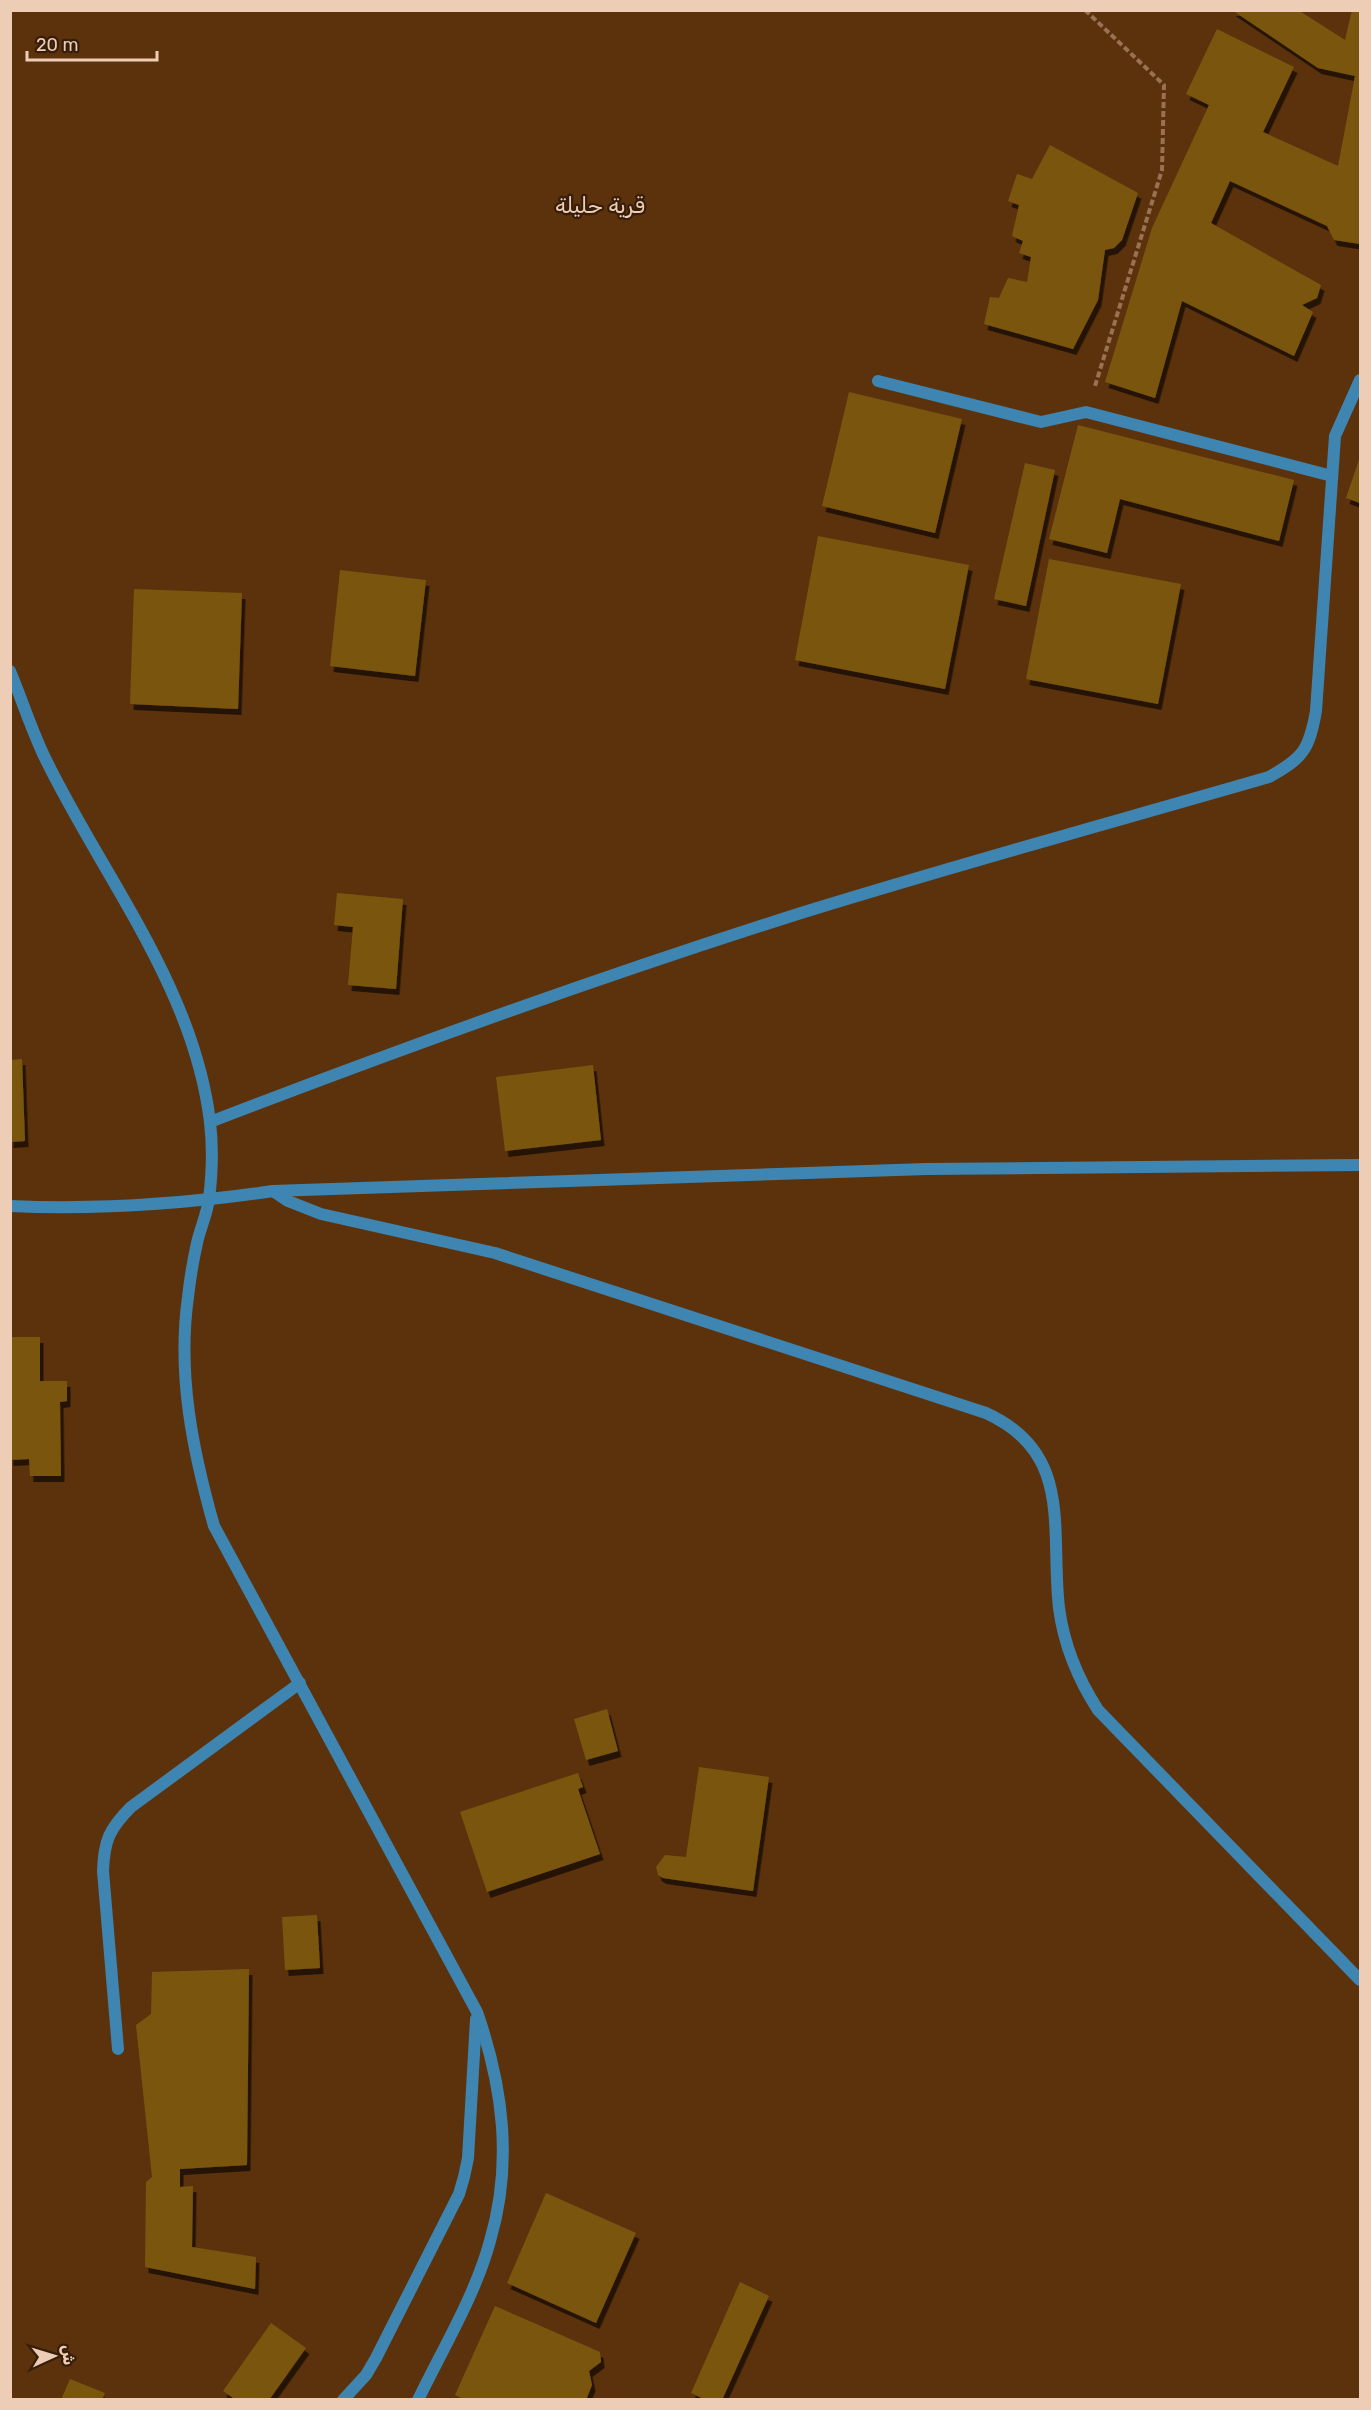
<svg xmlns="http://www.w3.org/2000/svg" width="1371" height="2410" font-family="Rubik,'Noto Naskh Arabic',sans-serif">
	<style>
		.building { fill: #7a5510; filter: url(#shadow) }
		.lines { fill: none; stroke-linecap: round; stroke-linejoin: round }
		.path { stroke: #987252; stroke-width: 4; stroke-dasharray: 6 3; stroke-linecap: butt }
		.minor { stroke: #3e86b1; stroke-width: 12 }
		.labels { text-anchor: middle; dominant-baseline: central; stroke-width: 4.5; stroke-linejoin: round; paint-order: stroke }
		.quarter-label { font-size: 22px; fill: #eecdb6; stroke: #371e0b }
	</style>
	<defs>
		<filter id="shadow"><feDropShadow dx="3.5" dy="6" stdDeviation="0" flood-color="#0009"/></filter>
	</defs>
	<rect width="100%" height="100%" fill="#5c320c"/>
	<g class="building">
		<polygon points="1232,10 1298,10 1345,40 1352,10 1360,10 1360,244 1334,240 1327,226 1230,181 1211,223 1321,285 1317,298 1302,305 1313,312 1294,356 1182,301 1155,398 1105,382 1152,228 1209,105 1186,94 1217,29 1294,67 1263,132 1338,166 1355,76 1318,68"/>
		<polygon points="1050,145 1138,193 1122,240 1114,248 1105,250 1098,300 1073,349 984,324 990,297 999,298 1008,278 1027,282 1031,257 1019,253 1023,241 1012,236 1019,205 1008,201 1017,174 1032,179"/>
		<polygon points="849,392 962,419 935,533 822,506"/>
		<polygon points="1078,425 1294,480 1279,541 1120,499 1107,553 1049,539"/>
		<polygon points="1360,457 1360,503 1346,498"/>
		<polygon points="1025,463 1055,470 1026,606 994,599"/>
		<polygon points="818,536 969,565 945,689 795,660"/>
		<polygon points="1049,559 1181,584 1158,704 1026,679"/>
		<polygon points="340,570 426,580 415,676 330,666"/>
		<polygon points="134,589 242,593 238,709 130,704"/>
		<polygon points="337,893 403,899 396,989 348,985 353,927 334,925"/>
		<polygon points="22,1059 25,1141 10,1142 10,1060"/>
		<polygon points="593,1065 601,1140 505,1151 496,1077"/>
		<polygon points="10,1337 40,1337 40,1381 67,1381 67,1401 60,1402 61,1476 30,1476 29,1459 10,1460"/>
		<polygon points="607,1709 618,1751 586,1760 574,1719"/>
		<polygon points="699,1767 769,1777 753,1891 663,1878 658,1875 656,1867 665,1855 686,1857"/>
		<polygon points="578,1773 583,1787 578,1789 600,1854 487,1892 460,1812"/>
		<polygon points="317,1915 320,1968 285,1970 282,1917"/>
		<polygon points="249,1969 247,2165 180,2169 180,2187 193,2186 192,2247 256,2257 255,2289 145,2267 146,2182 152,2177 136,2025 151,2014 152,1972"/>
		<polygon points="546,2193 636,2233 596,2323 507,2283"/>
		<polygon points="740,2282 769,2296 722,2400 706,2400 691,2393"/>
		<polygon points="495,2306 600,2352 601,2362 589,2371 592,2385 586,2400 465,2400 455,2395"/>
		<polygon points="271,2323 306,2348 269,2400 236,2400 223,2391"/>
		<polygon points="70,2379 105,2393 102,2400 61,2400"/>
	</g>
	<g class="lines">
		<polyline class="path" points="1085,10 1164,85 1162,170 1095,386"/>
		<g class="minor">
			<polyline points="878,381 1041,422 1086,412 1332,476"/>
			<path d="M 10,671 C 23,702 33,735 48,764 C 106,881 194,989 210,1122 C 213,1147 212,1175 209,1199 C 207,1214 200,1229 197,1243 C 193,1261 190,1279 188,1297 C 177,1375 193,1452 214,1526 L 477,2012 C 503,2087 513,2163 490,2241 C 475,2296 443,2348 418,2400"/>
			<path d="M 210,1122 C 405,1047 602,976 801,913 C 956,865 1113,822 1269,777 C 1303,758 1309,750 1316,711 L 1335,436 L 1360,380"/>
			<path d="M 273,1191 L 288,1201 L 321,1214 L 495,1253 L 986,1413 C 1074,1453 1050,1529 1059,1608 C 1064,1646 1078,1679 1098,1710 L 1360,1980"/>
			<path d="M 10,1206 C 99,1210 185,1204 273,1191 L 926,1169 L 1360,1165"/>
			<path d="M 118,2049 L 103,1871 C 104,1841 109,1829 131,1807 L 300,1683"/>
			<polyline points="343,2400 366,2375 376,2358 459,2194 464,2177 468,2158 476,2019"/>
		</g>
	</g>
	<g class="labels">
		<g class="quarter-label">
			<text x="600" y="205">قرية حليلة</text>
		</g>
	</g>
	<rect width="1371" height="2410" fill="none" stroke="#eecdb6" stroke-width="24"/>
	<g transform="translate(54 2356) rotate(86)" stroke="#371e0b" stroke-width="4.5" paint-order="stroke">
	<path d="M0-4.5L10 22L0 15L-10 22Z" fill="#eecdb6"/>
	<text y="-9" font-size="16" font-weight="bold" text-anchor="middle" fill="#eecdb6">ش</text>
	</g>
	<path d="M27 51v9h130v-9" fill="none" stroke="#eecdb6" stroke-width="3"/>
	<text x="36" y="51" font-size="18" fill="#eecdb6" stroke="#371e0b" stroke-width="4.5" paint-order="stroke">20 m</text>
</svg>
